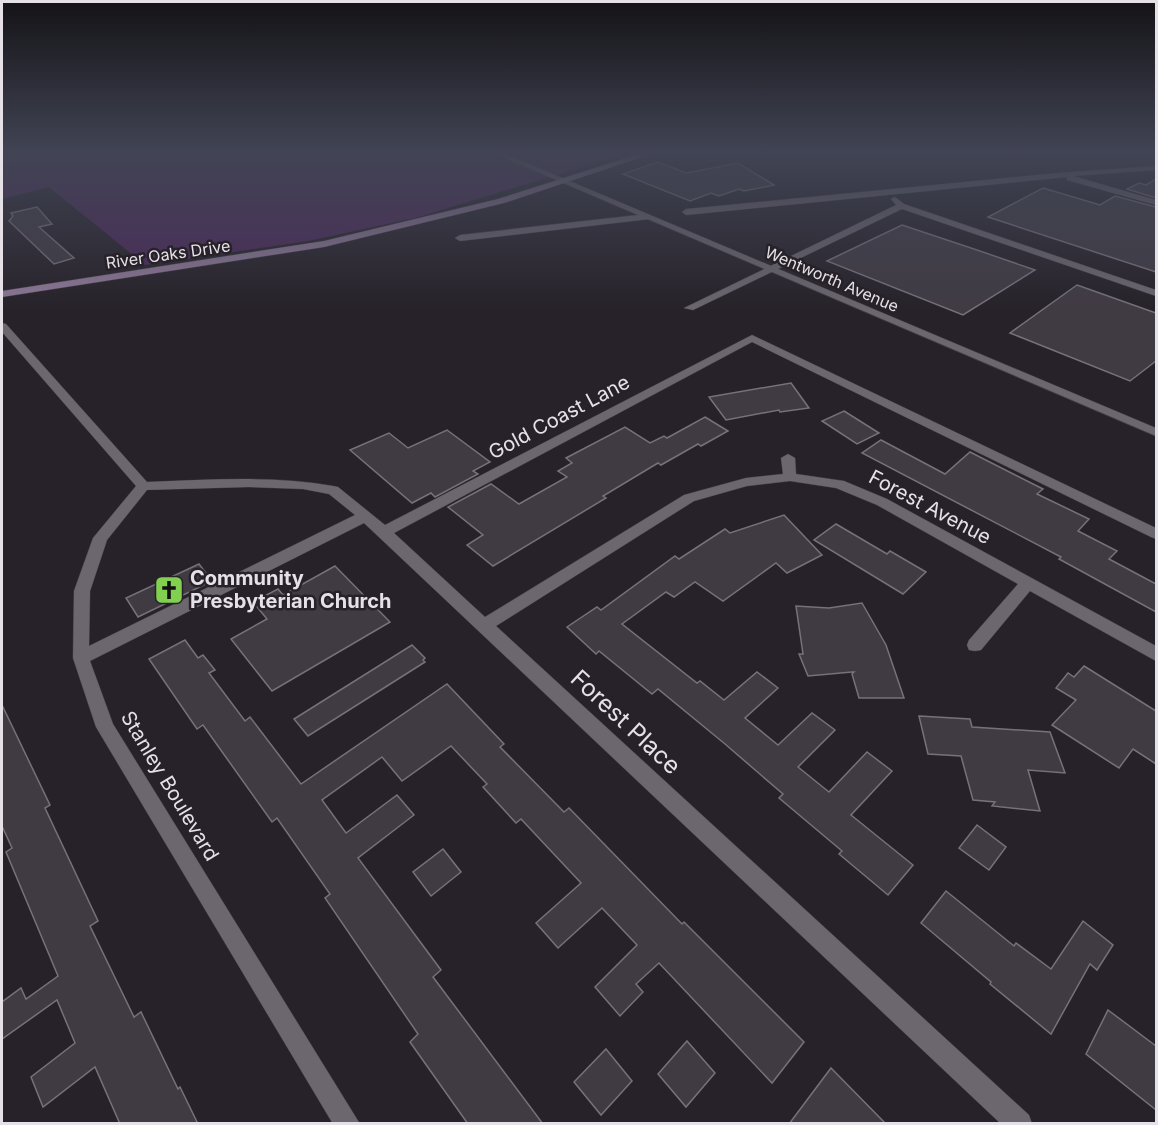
<svg xmlns="http://www.w3.org/2000/svg" width="1158" height="1125" font-family="Inter,sans-serif">
	<style>
		.green { fill: #4c295a }
		.building { fill: #403b43; stroke: #77717a; stroke-width: 1.5 }
		.lines { fill: none; stroke-linecap: round; stroke-linejoin: round }
		.minor-casing { stroke: #433e45; stroke-width: 1 }
		.tertiary-casing { stroke: #433e45; stroke-width: 1 }
		.secondary-casing { stroke: #433e45; stroke-width: 1 }
		.minor { fill: #6c666e; fill-rule: evenodd }
		.tertiary { fill: #6c666e; fill-rule: evenodd }
		.secondary { fill: #8e7896; fill-rule: evenodd }
		.labels { text-anchor: middle; dominant-baseline: central; stroke-width: 5; stroke-linejoin: round; paint-order: stroke }
		.far-street-label { font-size: 16px; fill: #e5e1e6; stroke: #272229 }
		.street-label { font-size: 20px; fill: #e5e1e6; stroke: #272229 }
		.poi-label { font-size: 20px; font-weight: bold; fill: #e5e1e6; stroke: #272229; text-anchor: start }
		.near-street-label { font-size: 24px; fill: #e5e1e6; stroke: #272229 }
	</style>
	<rect width="100%" height="100%" fill="#272229"/>
	<polygon class="green" points="2,153 628,153 415,218 308,241 145,265 49,187 2,199"/>
	<g class="building">
		<polygon points="658,162 686,173 738,163 774,185 744,191 739,189 719,196 711,193 690,201 623,174"/>
		<polygon points="1156,179 1156,198 1127,189 1139,183 1146,185"/>
		<polygon points="1043,188 1100,205 1115,196 1156,207 1156,272 988,217"/>
		<polygon points="37,207 52,224 39,227 74,258 54,264 9,221 13,216 11,213"/>
		<polygon points="902,225 980,251 1035,270 963,315 827,261"/>
		<polygon points="1077,285 1156,313 1156,361 1130,381 1010,333"/>
		<polygon points="791,383 809,408 780,412 779,410 726,420 709,397"/>
		<polygon points="844,411 879,433 857,444 822,421"/>
		<polygon points="705,417 728,431 701,446 698,444 661,465 658,463 603,496 606,498 493,566 467,545 483,535 448,507 491,484 519,504 567,477 558,471 572,463 566,458 625,427 650,443 664,436 667,438"/>
		<polygon points="447,430 490,462 473,471 478,474 435,497 431,493 412,503 350,450 389,433 408,448"/>
		<polygon points="881,440 945,474 970,452 1043,489 1037,494 1089,519 1078,531 1117,551 1109,559 1156,584 1156,612 1059,559 1061,557 862,453"/>
		<polygon points="784,515 822,555 787,573 776,563 723,601 695,582 674,597 666,592 622,624 697,683 700,681 724,700 757,672 778,688 745,718 778,745 812,713 835,730 798,767 829,792 867,752 892,771 851,815 913,865 888,895 839,854 842,851 779,798 783,794 725,744 658,689 652,694 599,651 596,654 567,627 597,607 601,610 675,556 679,559 725,529 730,533"/>
		<polygon points="836,524 887,554 890,551 926,572 903,594 814,540"/>
		<polygon points="199,564 212,581 138,617 126,598"/>
		<polygon points="335,566 390,622 272,691 231,639 267,619 253,602 278,589 283,595"/>
		<polygon points="862,603 886,645 904,698 859,698 852,674 854,672 852,672 808,676 799,654 803,654 796,606 829,608"/>
		<polygon points="185,640 198,658 203,655 215,670 209,673 245,721 250,717 301,784 447,684 504,744 500,747 564,812 569,808 682,924 684,922 804,1042 772,1083 659,963 636,984 643,992 620,1016 595,987 637,945 602,908 558,948 536,923 581,883 521,819 516,823 483,787 487,784 451,746 402,781 382,757 322,800 346,833 397,795 414,815 358,858 441,970 433,977 543,1124 468,1124 410,1042 418,1034 325,898 330,894 277,818 272,822 203,725 197,729 149,659"/>
		<polygon points="412,645 425,658 423,660 425,662 308,736 294,719"/>
		<polygon points="1084,666 1156,711 1156,764 1133,749 1119,768 1052,725 1076,700 1056,688 1068,673 1074,677"/>
		<polygon points="2,705 50,805 45,808 98,921 90,926 134,1017 141,1012 178,1089 180,1087 198,1124 120,1124 95,1067 43,1107 31,1077 75,1043 57,1000 2,1039 2,1002 21,988 26,999 58,976 6,852 12,848 2,826"/>
		<polygon points="919,716 970,719 972,727 1050,732 1065,773 1028,770 1040,811 992,806 995,802 973,800 961,756 928,754"/>
		<polygon points="977,825 1006,847 989,870 959,848"/>
		<polygon points="443,849 461,872 431,896 413,872"/>
		<polygon points="946,891 1014,946 1016,943 1051,969 1083,921 1113,945 1097,970 1090,964 1051,1034 990,984 991,982 921,923"/>
		<polygon points="1108,1010 1156,1046 1156,1110 1086,1054"/>
		<polygon points="687,1041 715,1073 686,1107 658,1074"/>
		<polygon points="606,1049 632,1081 601,1115 574,1082"/>
		<polygon points="831,1068 886,1124 789,1124"/>
	</g>
	<g class="lines">
		<g class="minor-casing">
			<g id="minor">
				<polygon points="1156,166 1156,170 1073,176 1156,200 1156,205 1067,180 1067,177 686,215 682,212 686,209 1058,173"/>
				<polygon points="895,197 904,204 1156,290 1156,296 902,209 693,310 684,308 896,205 891,199"/>
				<polygon points="647,214 650,215 650,219 460,241 455,238 460,235"/>
				<path d="M 2,323 L 6,324 L 147,482 C 209,480 271,475 333,486 L 338,487 L 385,525 L 752,335 L 1156,528 L 1156,539 L 1151,537 L 752,342 L 394,533 L 485,617 L 684,495 L 746,478 L 783,474 L 781,458 L 788,454 L 795,458 L 796,474 L 844,481 L 887,499 L 1156,646 L 1156,661 L 1030,591 L 981,650 L 975,651 L 969,650 L 967,645 L 969,640 L 1018,584 L 877,505 L 836,488 L 790,481 L 747,486 L 694,501 L 496,626 L 1029,1115 L 1032,1124 L 1001,1124 L 364,523 L 90,661 L 113,724 L 360,1124 L 333,1124 L 96,727 L 73,658 L 74,591 L 93,538 L 136,486 L 2,332 ZM 249,487 L 303,489 L 329,494 L 355,515 L 89,646 L 90,591 L 107,540 L 147,490 Z"/>
			</g>
		</g>
		<g class="tertiary-casing">
			<polygon id="tertiary" points="493,153 503,153 1156,428 1156,436"/>
		</g>
		<g class="secondary-casing">
			<polygon id="secondary" points="642,153 654,153 504,203 324,247 2,297 2,291 324,241 498,199"/>
		</g>
		<use href="#minor" class="minor"/>
		<use href="#tertiary" class="tertiary"/>
		<use href="#secondary" class="secondary"/>
	</g>
	<linearGradient id="sky" x2="0" y2="1"><stop stop-color="#151317"/><stop offset="0.49" stop-color="#414454"/><stop offset="1" stop-color="#414454" stop-opacity="0"/></linearGradient>
	<rect width="1158" height="311" fill="url(#sky)"/>
	<defs>
		<g id="church-square" transform="scale(1.5)"><rect x="-9" y="-9" width="18" height="18" rx="4" fill="#81d050" stroke="#272229"/><path d="M-1.2-6h2.4v3.5h3.3v2.4h-3.3V6h-2.4V-.1h-3.3v-2.4h3.3Z" fill="#111"/></g>
	</defs>
	<g fill-rule="evenodd">
		<use href="#church-square" x="169" y="590"/>
	</g>
	<g class="labels">
		<g class="far-street-label">
			<text transform="translate(168 254) rotate(-8)">River Oaks Drive</text>
			<text transform="translate(832 279) rotate(23)">Wentworth Avenue</text>
		</g>
		<g class="street-label">
			<text transform="translate(559 417) rotate(-28)">Gold Coast Lane</text>
			<text transform="translate(930 507) rotate(28)">Forest Avenue</text>
			<text transform="translate(170 786) rotate(59)">Stanley Boulevard</text>
		</g>
		<g class="poi-label">
			<text x="190" y="578">Community<tspan x="190" dy="23">Presbyterian Church</tspan></text>
		</g>
		<g class="near-street-label">
			<text transform="translate(626 722) rotate(43)">Forest Place</text>
		</g>
	</g>
	<rect width="1158" height="1125" fill="none" stroke="#e5e1e6" stroke-width="6"/>
</svg>
